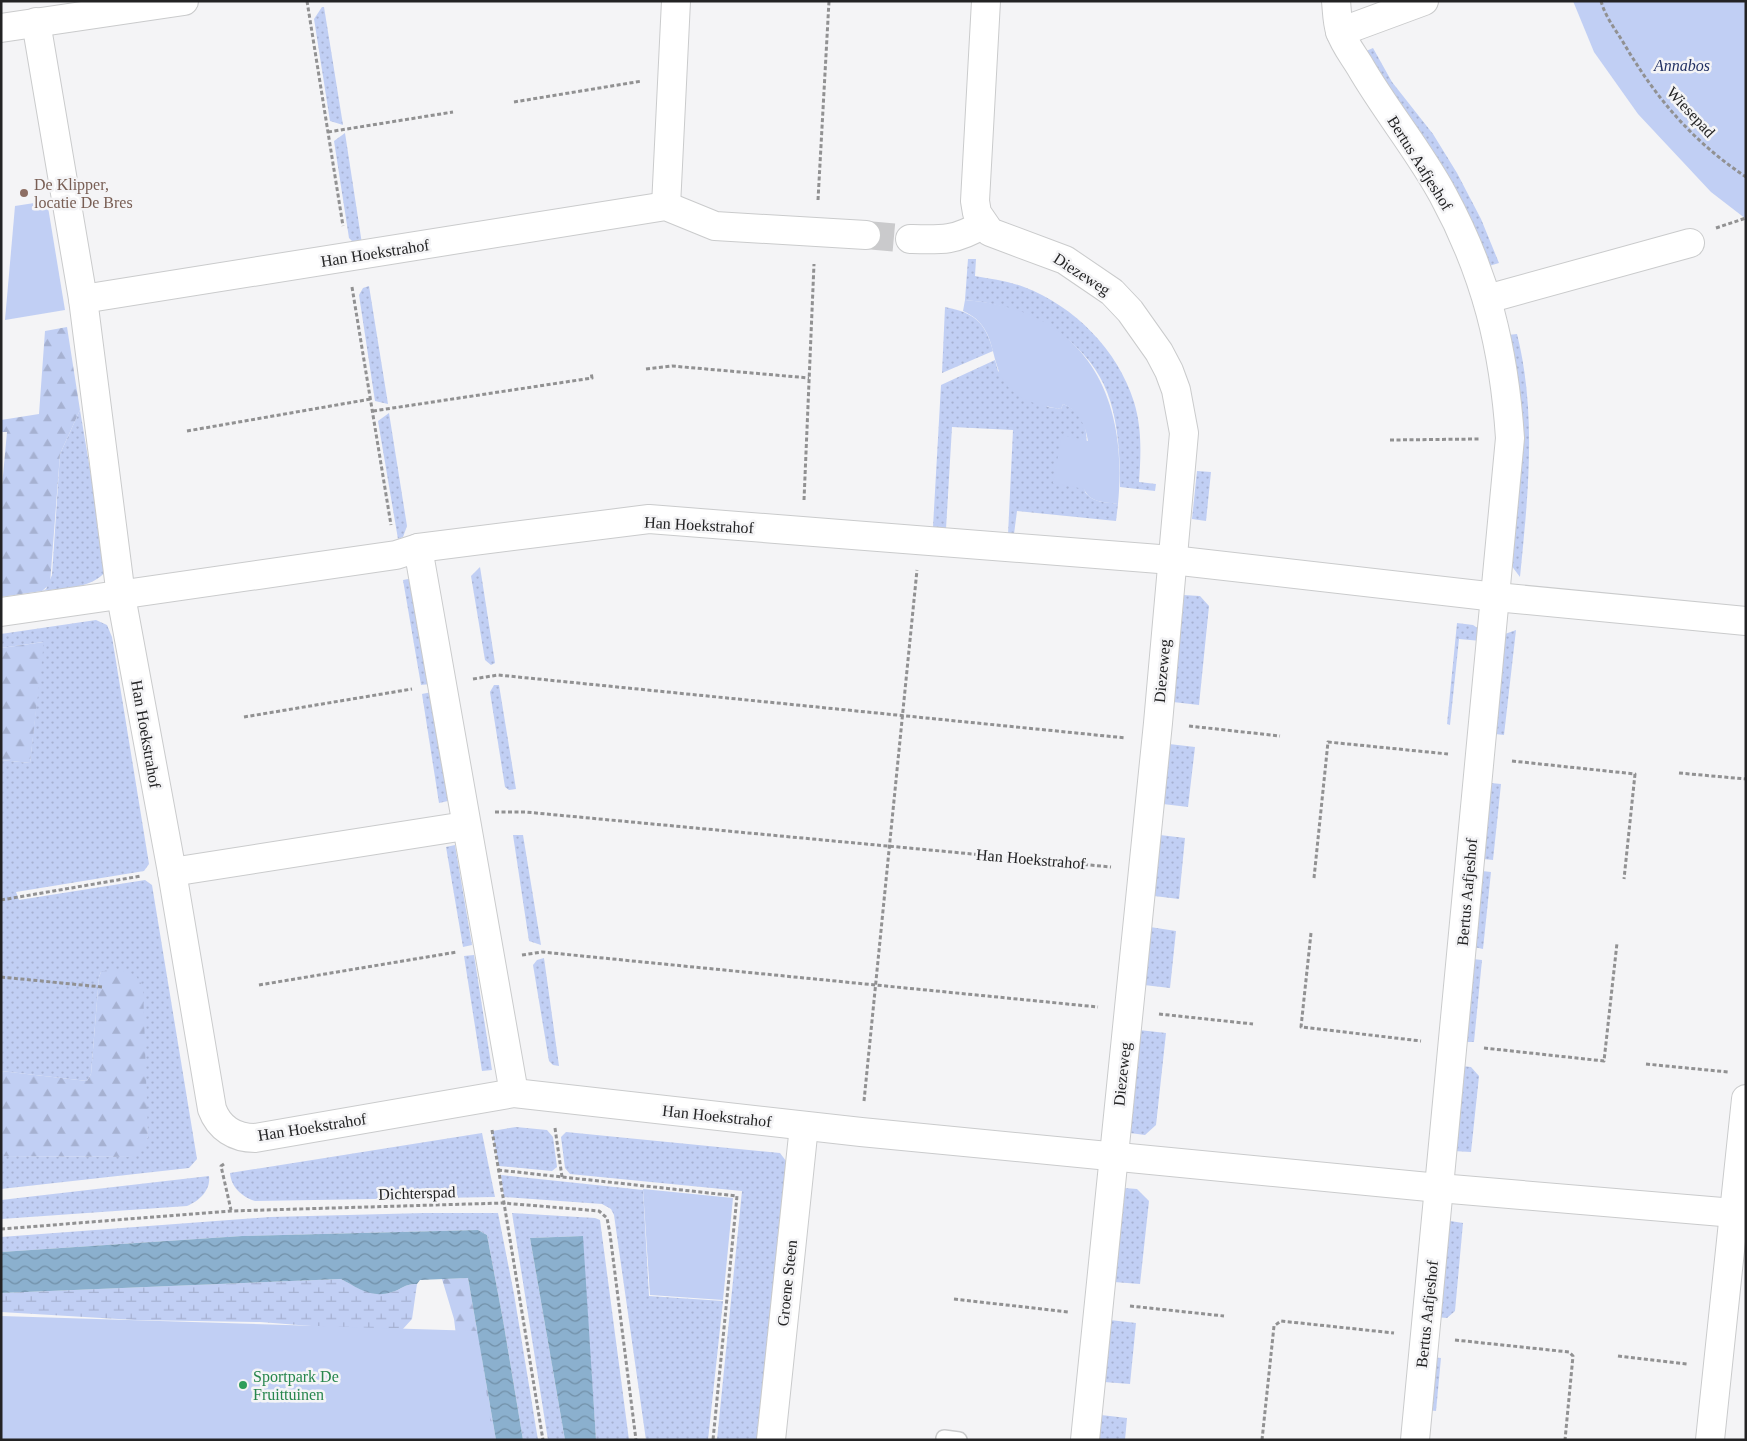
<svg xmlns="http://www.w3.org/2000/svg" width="1747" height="1441" font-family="Georgia,serif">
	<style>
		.grass { fill: url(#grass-dots) }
		.forest { fill: url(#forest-firs) }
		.wetland { fill: url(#wetland-marsh) }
		.green { fill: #c1cff4 }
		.water { fill: url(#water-waves) }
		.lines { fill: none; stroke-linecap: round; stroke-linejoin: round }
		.minor-tunnel { stroke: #cacacc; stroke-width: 28; stroke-dasharray: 28 14; stroke-linecap: butt }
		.service-casing { stroke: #cacbcc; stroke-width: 18 }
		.minor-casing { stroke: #cacbcc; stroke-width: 30 }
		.tertiary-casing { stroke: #cacbcc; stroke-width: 30 }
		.path { stroke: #919192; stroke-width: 3; stroke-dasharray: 4 2.5; stroke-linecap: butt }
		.service { stroke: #fff; stroke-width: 15 }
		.minor { stroke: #fff; stroke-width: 28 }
		.tertiary { stroke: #fff; stroke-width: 28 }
		.education-dot { fill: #8d6e63; stroke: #f4f4f6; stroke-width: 2 }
		.leisure-dot { fill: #2e9e5b; stroke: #f4f4f6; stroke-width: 2 }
		.labels { text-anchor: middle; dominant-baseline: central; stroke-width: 5; stroke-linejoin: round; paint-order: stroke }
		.park-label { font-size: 16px; font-style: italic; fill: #233264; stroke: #f4f4f6 }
		.street-label { font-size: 16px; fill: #232324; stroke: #f4f4f6 }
		.education-label { font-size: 16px; fill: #785e54; stroke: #f4f4f6; text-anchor: start }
		.leisure-label { font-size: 16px; fill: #27864d; stroke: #f4f4f6; text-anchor: start }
	</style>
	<defs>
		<pattern id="grass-dots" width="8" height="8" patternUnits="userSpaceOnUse" patternTransform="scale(1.25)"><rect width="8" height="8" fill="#c1cff4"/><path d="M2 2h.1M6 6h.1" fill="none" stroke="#a6b1d1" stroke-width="1.8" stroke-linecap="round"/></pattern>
		<pattern id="forest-firs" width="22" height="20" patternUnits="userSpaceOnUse" patternTransform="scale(1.25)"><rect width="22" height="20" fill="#c1cff4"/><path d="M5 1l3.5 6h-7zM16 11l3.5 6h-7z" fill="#a6b1d1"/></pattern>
		<pattern id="wetland-marsh" width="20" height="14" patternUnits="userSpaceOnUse" patternTransform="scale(1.25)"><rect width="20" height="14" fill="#c1cff4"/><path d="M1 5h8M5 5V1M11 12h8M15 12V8" fill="none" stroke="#a6b1d1"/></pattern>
		<pattern id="water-waves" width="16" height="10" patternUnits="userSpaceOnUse" patternTransform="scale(1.25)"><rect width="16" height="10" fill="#8bb0ce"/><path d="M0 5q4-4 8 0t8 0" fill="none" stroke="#718fa7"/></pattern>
	</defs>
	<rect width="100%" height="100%" fill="#f4f4f6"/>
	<g class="grass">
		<polygon points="322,7 324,7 343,125 330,121 314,19"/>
		<polygon points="1373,48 1392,82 1433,134 1457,173 1481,219 1499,263 1489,266 1364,52"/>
		<polygon points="345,133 362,244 356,245 349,238 334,141"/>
		<path d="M 968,259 L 976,259 L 975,276 C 992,279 1008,281 1024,287 C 1074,306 1118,350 1134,402 C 1142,428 1141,455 1139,482 L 1156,484 L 1155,491 L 1120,487 C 1120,462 1119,436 1113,411 C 1098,343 1030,305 965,300 Z"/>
		<polygon points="369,286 388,404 375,401 359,295 363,288"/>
		<path d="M 945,307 C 975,313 985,322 993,351 L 942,373 Z"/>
		<path d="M 1517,334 C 1537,414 1528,496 1520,577 L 1511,565 L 1508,335 Z"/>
		<path d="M 995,360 L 998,371 L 1048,407 L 1061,409 L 1063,404 C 1102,419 1080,463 1085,492 C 1093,503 1105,502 1118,504 L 1116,521 L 1017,511 L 1014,534 L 1008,535 L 1013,430 L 952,427 L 946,529 L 933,527 L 941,385 Z"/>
		<path d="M 80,410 L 107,570 C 92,589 64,588 42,591 L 46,589 L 52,575 L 60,454 Z"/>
		<polygon points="389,413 407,526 403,537 398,539 378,421"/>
		<polygon points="1197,471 1211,472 1206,521 1192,519"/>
		<polygon points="480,567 495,663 491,665 485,660 471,576"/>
		<polygon points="413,578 430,684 421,685 403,580"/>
		<polygon points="1183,595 1200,596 1209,606 1199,705 1173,702"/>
		<polygon points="96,620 107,625 112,637 149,864 144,871 16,892 19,900 145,880 152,885 197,1159 189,1168 1,1189 1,1156 133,1157 148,1137 146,1111 101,972 99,977 91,1074 87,1081 1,1071 1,760 30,763 43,642 1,648 1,634"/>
		<polygon points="1457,623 1473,625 1482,631 1481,641 1459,639 1450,725 1447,724"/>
		<polygon points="1516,630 1504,735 1495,734 1505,634"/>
		<polygon points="494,685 499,685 516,789 509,790 505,787 490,692"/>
		<polygon points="432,692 448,801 439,803 422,694"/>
		<polygon points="1169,744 1195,747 1188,807 1163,804"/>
		<polygon points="1491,783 1501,784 1493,860 1483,859"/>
		<polygon points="513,835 523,835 541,945 529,941"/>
		<polygon points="1160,835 1185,838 1179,899 1154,896"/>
		<polygon points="455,845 472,945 463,947 446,847"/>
		<polygon points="1482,871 1491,872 1483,949 1474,947"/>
		<polygon points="1150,927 1176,931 1170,988 1144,985"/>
		<polygon points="474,955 492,1070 482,1071 464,956"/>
		<polygon points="544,958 559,1066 553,1065 549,1061 533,965 537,960"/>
		<polygon points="1473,959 1482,960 1474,1042 1464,1042"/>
		<polygon points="1139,1030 1166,1033 1156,1125 1145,1135 1130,1133"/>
		<polygon points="1462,1066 1471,1067 1479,1076 1471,1152 1453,1151"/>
		<polygon points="516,1127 547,1130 553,1137 557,1167 552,1171 499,1166 492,1131"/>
		<polygon points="566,1132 780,1153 786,1161 758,1440 717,1440 742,1191 570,1174 565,1168 561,1137"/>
		<path d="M 482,1133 L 495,1197 L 255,1201 C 242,1197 231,1187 230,1173 Z"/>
		<polygon points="501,1175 643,1190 649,1296 723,1301 708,1440 646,1440 614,1215 611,1209 602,1204 504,1197"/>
		<path d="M 209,1176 C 211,1190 199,1201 187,1206 L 1,1219 L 1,1200 Z"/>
		<polygon points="1124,1188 1137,1189 1149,1201 1140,1284 1114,1282"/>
		<polygon points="425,1213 498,1213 514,1294 538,1440 523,1440 503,1320 487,1235 478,1230 242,1236 1,1252 1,1237 270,1217"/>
		<polygon points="512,1213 595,1218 600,1220 629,1440 596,1440 582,1236 530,1238 565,1440 548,1440"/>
		<polygon points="1444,1220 1463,1223 1455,1311 1447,1318 1435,1317"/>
		<polygon points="1110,1320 1136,1323 1130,1384 1104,1382"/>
		<polygon points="1431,1357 1441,1358 1436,1411 1426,1410"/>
		<polygon points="1101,1415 1127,1418 1125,1440 1099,1440"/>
	</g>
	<g class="forest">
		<polygon points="67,327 80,410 60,454 50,584 42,591 1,597 1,497 7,432 1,432 1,420 39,414 45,331"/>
		<polygon points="44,642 30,763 1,760 1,648"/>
		<polygon points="114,968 135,975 143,986 148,1137 141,1150 134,1157 1,1156 1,1071 87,1081 91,1074 99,977 101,972"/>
		<polygon points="468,1278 496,1440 469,1440 454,1319 442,1279"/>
	</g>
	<path class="wetland" d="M 341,1279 C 358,1288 372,1298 392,1292 C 402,1289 406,1283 417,1284 L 412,1319 L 402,1330 L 363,1330 L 260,1322 L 135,1320 L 1,1312 L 1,1293 Z"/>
	<g class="green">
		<polygon points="1573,1 1746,1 1746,219 1711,192 1638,114 1594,52"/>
		<polygon points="47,201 65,310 5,320 15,206"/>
		<path d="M 965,300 C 1083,309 1129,393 1118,504 C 1104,502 1090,503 1084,489 L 1053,483 L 1062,435 L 1088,441 C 1086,426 1078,410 1063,404 L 1061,409 C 967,397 1016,334 963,311 Z"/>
		<polygon points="643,1189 733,1198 723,1300 650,1295"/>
		<polygon points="1,1316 478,1331 493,1440 1,1440"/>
	</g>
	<g class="water">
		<path d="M 478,1230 L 487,1235 L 503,1320 L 523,1440 L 496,1440 L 468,1278 L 420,1280 L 417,1284 C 406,1283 402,1289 392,1292 C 372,1299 358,1288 341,1279 L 1,1293 L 1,1252 L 242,1236 Z"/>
		<polygon points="583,1236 596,1440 565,1440 530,1238"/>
	</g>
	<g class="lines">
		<polyline class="minor-tunnel" points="866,235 910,239"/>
		<g class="service-casing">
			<polyline id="service" points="944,1438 959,1440"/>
		</g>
		<g class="minor-casing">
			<g id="minor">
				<path d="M 1336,1 C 1337,11 1337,22 1340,31 C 1344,44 1354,56 1361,68 C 1386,111 1420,152 1443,195 C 1486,274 1504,349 1510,438 L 1415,1440"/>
				<path d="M 36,22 L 83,299 L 121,596 L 172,872 L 212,1109 C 219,1128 235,1138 255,1138 L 514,1093 L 861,1132 L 1439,1188 L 1746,1214"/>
				<polyline points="1,28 184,1"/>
				<polyline points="1340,32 1424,1"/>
				<polyline points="666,206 676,1"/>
				<path d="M 910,239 C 941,240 956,241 983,224"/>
				<polyline points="83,299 666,206 715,226 866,235"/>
				<polyline points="1487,299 1690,243"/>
				<polyline points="418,548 514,1093"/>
				<polyline points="1,612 396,555 418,548 649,519 1172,560 1496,597 1746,621"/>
				<polyline points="172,872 465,826"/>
				<polyline points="771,1440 804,1126"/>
				<polyline points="1710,1440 1746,1099"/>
			</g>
		</g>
		<g class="tertiary-casing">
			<polyline id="tertiary" points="986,1 975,201 977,213 990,232 1065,260 1112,292 1130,311 1159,352 1169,371 1176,390 1184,433 1158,723 1085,1440"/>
		</g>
		<g class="path">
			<polyline points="307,1 343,226"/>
			<path d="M 1601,1 C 1605,16 1615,29 1623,42 C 1655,97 1692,141 1746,177"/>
			<polyline points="514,102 642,81"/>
			<polyline points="328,132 453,112"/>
			<polyline points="818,200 829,1"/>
			<polyline points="1716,228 1746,218"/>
			<polyline points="352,287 391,525"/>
			<polyline points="646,369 672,366 809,378"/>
			<polyline points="373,411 592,378 591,372"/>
			<polyline points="187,431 371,399"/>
			<polyline points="1390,440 1479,439"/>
			<polyline points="804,500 814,264"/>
			<polyline points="473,679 498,675 1126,738"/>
			<polyline points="244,717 412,689"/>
			<polyline points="1189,726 1280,736"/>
			<polyline points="1512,761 1635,774 1624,879"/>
			<polyline points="1679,773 1746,779"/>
			<polyline points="495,812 525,812 1111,867"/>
			<polyline points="1314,878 1328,742 1448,754"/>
			<polyline points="1,900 141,876"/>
			<polyline points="1311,933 1301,1027 1421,1041"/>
			<polyline points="522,955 542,952 1098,1007"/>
			<polyline points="1,977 102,987"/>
			<polyline points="259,985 457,952"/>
			<polyline points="1159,1014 1253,1024"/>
			<polyline points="1484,1048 1604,1061 1617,943"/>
			<polyline points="1646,1064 1728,1072"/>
			<polyline points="864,1101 917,570"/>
			<polyline points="555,1128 562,1177"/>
			<polyline points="492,1130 543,1440"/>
			<polyline points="224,1164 221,1166 231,1210"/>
			<polyline points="498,1170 737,1196 713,1440"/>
			<polyline points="1,1229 231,1211 503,1203 599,1211 607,1218 610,1234 636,1440"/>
			<polyline points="954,1299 1068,1312"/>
			<polyline points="1130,1306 1224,1316"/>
			<polyline points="1455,1340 1569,1352 1573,1356 1565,1440"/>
			<polyline points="1618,1356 1687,1364"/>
			<polyline points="1262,1440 1274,1326 1281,1321 1394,1333"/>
		</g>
		<use href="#service" class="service"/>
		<use href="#minor" class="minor"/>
		<use href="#tertiary" class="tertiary"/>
	</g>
	<circle class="education-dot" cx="24" cy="193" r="5"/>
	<circle class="leisure-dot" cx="243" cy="1385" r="5"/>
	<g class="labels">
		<g class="park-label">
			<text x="1682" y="65">Annabos</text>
		</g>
		<g class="street-label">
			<text transform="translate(1691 112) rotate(47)">Wiesepad</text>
			<text transform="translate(1420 163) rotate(58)">Bertus Aafjeshof</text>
			<text transform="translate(375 253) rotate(-9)">Han Hoekstrahof</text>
			<text transform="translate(1082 274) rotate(33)">Diezeweg</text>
			<text transform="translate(699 525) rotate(3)">Han Hoekstrahof</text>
			<text transform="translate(1162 671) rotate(-85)">Diezeweg</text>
			<text transform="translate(146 734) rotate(80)">Han Hoekstrahof</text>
			<text transform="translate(1031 859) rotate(5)">Han Hoekstrahof</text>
			<text transform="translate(1467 892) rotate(-85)">Bertus Aafjeshof</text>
			<text transform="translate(1122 1074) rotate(-84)">Diezeweg</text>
			<text transform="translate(717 1116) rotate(6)">Han Hoekstrahof</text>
			<text transform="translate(312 1127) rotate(-9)">Han Hoekstrahof</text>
			<text transform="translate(417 1193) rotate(-2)">Dichterspad</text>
			<text transform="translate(787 1283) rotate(-84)">Groene Steen</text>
			<text transform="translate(1427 1314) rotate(-84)">Bertus Aafjeshof</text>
		</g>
		<g class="education-label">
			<text x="34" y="184">De Klipper,<tspan x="34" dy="18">locatie De Bres</tspan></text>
		</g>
		<g class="leisure-label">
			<text x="253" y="1376">Sportpark De<tspan x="253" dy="18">Fruittuinen</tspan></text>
		</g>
	</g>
	<rect width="1747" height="1441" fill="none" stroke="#232324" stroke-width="5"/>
</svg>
